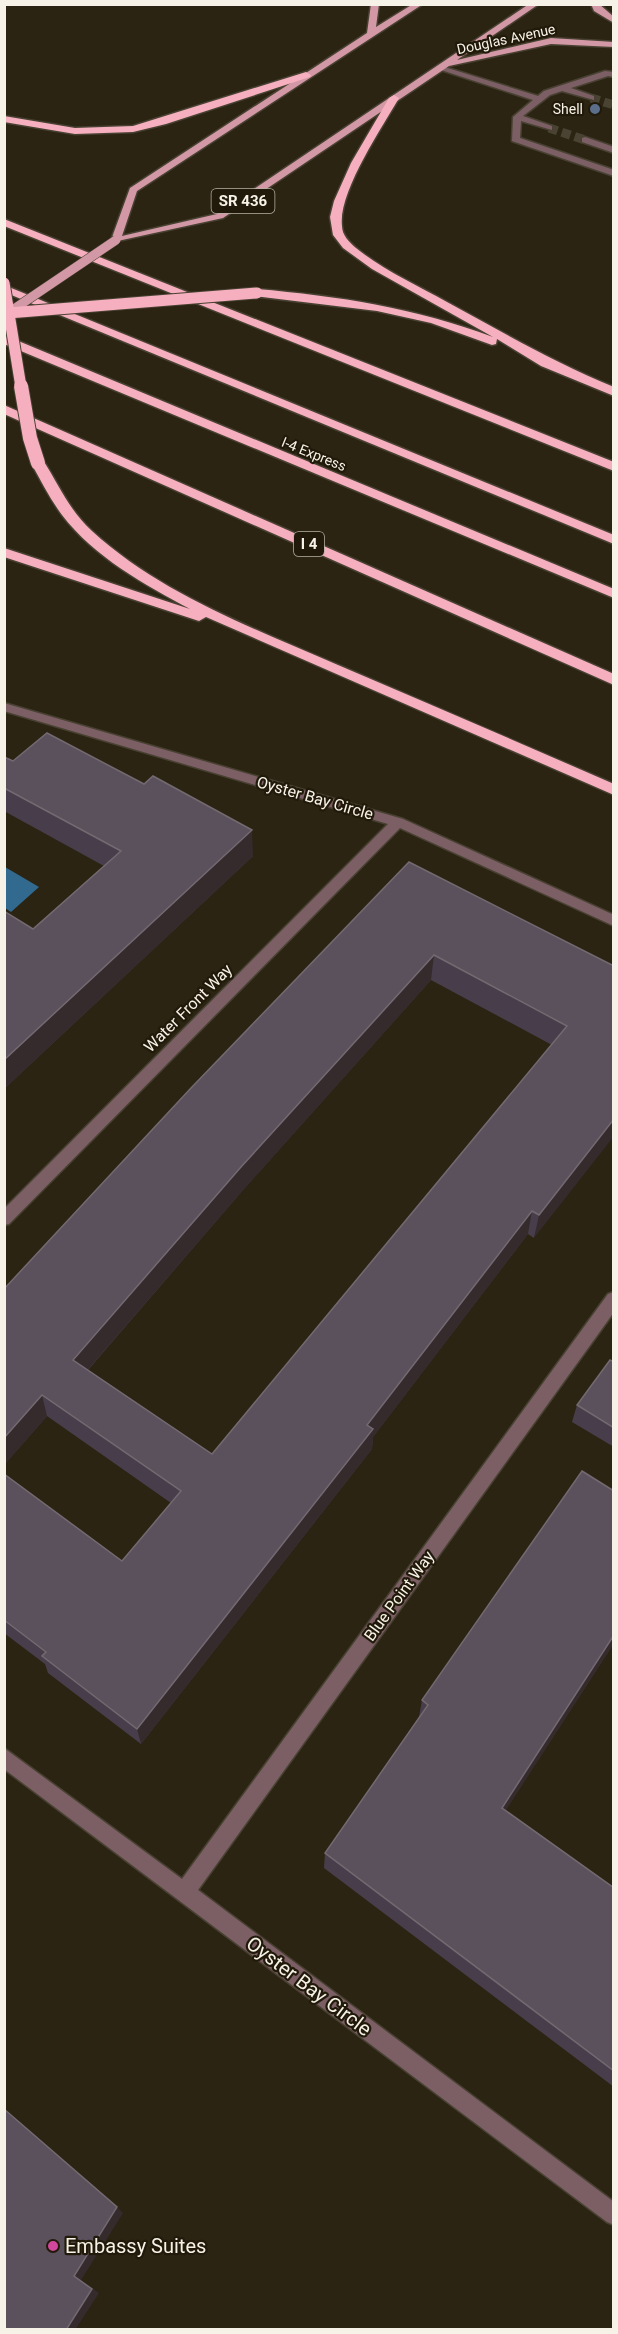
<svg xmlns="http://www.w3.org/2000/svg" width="618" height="2334" font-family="Roboto,sans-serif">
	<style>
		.water { fill: #32698f }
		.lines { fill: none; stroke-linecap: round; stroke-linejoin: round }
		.minor-tunnel { stroke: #4a4333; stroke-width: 9; stroke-dasharray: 9 4.5; stroke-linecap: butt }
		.minor-casing { stroke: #484131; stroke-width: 3 }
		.major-casing { stroke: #484131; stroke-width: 3 }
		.highway-casing { stroke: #484131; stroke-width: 3 }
		.minor { fill: #7b5f65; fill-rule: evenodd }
		.major { fill: #d298a5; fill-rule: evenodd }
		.highway { fill: #f5afbf; fill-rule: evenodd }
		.major-bridge-casing { stroke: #484131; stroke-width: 10; stroke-linecap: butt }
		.highway-bridge-far1-casing { stroke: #484131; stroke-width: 13; stroke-linecap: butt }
		.highway-bridge-casing { stroke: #484131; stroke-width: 16; stroke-linecap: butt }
		.major-bridge { stroke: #d298a5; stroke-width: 9 }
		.highway-bridge-far1 { stroke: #f5afbf; stroke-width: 11 }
		.highway-bridge { stroke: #f5afbf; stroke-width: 14 }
		.wall { fill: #483e4b; fill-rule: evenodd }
		.shaded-wall { fill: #352b2d }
		.building { fill: #5b515c; stroke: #736a71; stroke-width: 1.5; fill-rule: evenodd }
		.service-dot { fill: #5c6f8a; stroke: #211a0a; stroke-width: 2 }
		.hotel-dot { fill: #d1479c; stroke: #211a0a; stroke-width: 2 }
		.labels { text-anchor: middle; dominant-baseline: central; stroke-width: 4.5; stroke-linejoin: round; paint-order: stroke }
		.far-street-label { font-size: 14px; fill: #f7f2e7; stroke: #211a0a }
		.far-poi-label { font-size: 14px; fill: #f7f2e7; stroke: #211a0a; text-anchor: end }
		.shield { fill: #211a0a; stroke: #b7b1a5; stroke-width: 1.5 }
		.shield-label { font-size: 15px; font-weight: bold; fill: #f7f2e7 }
		.street-label { font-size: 16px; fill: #f7f2e7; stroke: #211a0a }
		.near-street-label { font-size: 20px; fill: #f7f2e7; stroke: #211a0a }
		.near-poi-label { font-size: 20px; fill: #f7f2e7; stroke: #211a0a; text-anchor: start }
	</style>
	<rect width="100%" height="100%" fill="#2b2413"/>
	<polygon class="water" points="5,867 39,887 11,912 5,908"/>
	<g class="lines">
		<g class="minor-tunnel">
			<polyline points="591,98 614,105"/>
			<polyline points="549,128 585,140"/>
		</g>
		<g class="minor-casing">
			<g id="minor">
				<polygon points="438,65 538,96 544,91 605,71 614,72 614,77 608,76 571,88 594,96 594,100 562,91 550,95 523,116 552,126 552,130 521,121 520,138 614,170 614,176 512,141 513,117 533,100 438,69"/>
				<polygon points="585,137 614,147 614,153 582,142 582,138"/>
				<polygon points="4,703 403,819 614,915 614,926 400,828 9,1224 4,1225 4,1209 388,824 4,711"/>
				<polygon points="614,1292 614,1312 198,1890 614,2202 614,2225 607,2222 4,1769 4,1748 182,1879 608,1294"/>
			</g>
		</g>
		<g class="major-casing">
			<g id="major">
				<polygon points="371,4 379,4 376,27 413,4 423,4 137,191 122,236 217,214 529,4 539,4 457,60 551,38 614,42 614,47 551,44 449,66 223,218 113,242 111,240 130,188 367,33"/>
				<polygon points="591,4 599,4 614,17 614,23 594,11"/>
			</g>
		</g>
		<g class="highway-casing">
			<g id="highway">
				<polygon points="306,72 311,75 310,77 166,124 133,132 75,134 4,122 4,116 75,128 133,126"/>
				<path d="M 394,95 L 399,98 C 382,128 338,192 342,226 C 342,235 349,242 356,248 C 383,270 417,285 447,302 C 502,332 555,363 614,387 L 614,396 L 541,366 L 497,339 L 496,344 L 492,345 L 431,323 L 377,311 L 253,296 L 251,293 L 257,289 C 338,296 416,308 493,337 L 372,269 L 343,248 L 333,235 L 330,217 L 334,201 L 351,163 L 389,98 Z"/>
				<polygon points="4,219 614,462 614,471 4,226"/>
				<polygon points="4,285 614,535 614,544 4,292"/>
				<polygon points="4,335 614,589 614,598 4,344"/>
				<polygon points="4,405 614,674 614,685 4,414"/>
				<path d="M 38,459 L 43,460 C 59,485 69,510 92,531 C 161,594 253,628 338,665 C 430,704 522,744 614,784 L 614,795 L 206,617 L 199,621 L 4,557 L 4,548 L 190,609 C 145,585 94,557 62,515 C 50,499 41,481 31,463 Z"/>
			</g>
		</g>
		<use href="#minor" class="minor"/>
		<use href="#major" class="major"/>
		<use href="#highway" class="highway"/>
		<g class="major-bridge-casing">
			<polyline id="major-bridge" points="8,313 116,240"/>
		</g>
		<g class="highway-bridge-far1-casing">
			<g id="highway-bridge-far1">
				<polyline points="4,283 21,387"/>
				<polyline points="8,313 257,293"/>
			</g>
		</g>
		<g class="highway-bridge-casing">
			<polyline id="highway-bridge" points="21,386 30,438 38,463"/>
		</g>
		<use href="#major-bridge" class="major-bridge"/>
		<use href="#highway-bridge-far1" class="highway-bridge-far1"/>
		<use href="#highway-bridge" class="highway-bridge"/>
	</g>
	<g class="wall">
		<polygon points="4,757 13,761 253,856 4,1089 4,911 33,929 104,866 4,811"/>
		<path d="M 409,862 L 614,966 L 534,1238 L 528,1234 L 373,1437 L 372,1449 L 141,1744 L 48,1673 L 45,1664 L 4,1633 L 4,1474 L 122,1561 L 171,1503 L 47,1416 L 4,1465 L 4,1289 ZM 431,980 L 552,1045 L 212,1454 L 88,1370 L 243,1190 Z"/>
		<polygon points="614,1362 614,1447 572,1422 577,1405"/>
		<polygon points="614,1643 505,1811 614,1888 614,2087 324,1868 325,1853 419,1717 422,1700"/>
	</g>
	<g class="shaded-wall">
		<polygon points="252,830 253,856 4,1089 4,1060"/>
		<polygon points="434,955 431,980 243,1190 78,1381 73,1360 241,1167"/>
		<polygon points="614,1119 614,1136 534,1238 539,1215"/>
		<polygon points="532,1211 528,1234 373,1437 372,1449 141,1744 137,1729 367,1425"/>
		<polygon points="42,1395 47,1416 4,1465 4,1438"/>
		<polygon points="614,1635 614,1643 497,1824 502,1808"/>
		<polygon points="117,2207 123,2213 81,2280 99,2293 75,2330 66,2330 74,2276"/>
	</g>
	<g class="building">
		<polygon points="47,733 144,784 153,776 252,830 4,1060 4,911 33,929 121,851 4,788 4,757 13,761"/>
		<path d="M 409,862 L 614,966 L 614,1119 L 539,1215 L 532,1211 L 367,1425 L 373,1429 L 137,1729 L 42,1656 L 46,1652 L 4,1620 L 4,1474 L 122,1561 L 181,1491 L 42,1395 L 4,1438 L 4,1289 L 191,1088 ZM 434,955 L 567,1026 L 212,1454 L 73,1360 L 241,1167 Z"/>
		<polygon points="610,1360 614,1362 614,1428 577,1405"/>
		<polygon points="582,1471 614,1491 614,1635 502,1808 614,1888 614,2071 325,1853 428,1705 422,1700"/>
		<polygon points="4,2109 117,2207 74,2276 92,2289 66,2330 4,2330"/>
	</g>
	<circle class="service-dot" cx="595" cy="109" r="6"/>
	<circle class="hotel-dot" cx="53" cy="2246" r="6"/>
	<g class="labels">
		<g class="far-street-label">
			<text transform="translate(506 39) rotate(-12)">Douglas Avenue</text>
			<text transform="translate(314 454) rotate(22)">I-4 Express</text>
		</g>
		<g class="far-poi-label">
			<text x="583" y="109">Shell</text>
		</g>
		<g class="shield">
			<rect x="211.5" y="189" width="63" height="24" rx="4.5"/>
			<rect x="294" y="532" width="30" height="24" rx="4.5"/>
		</g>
		<g class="shield-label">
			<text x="243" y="201">SR 436</text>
			<text x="309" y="544">I 4</text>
		</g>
		<g class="street-label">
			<text transform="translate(315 798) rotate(16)">Oyster Bay Circle</text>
			<text transform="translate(188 1008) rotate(-45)">Water Front Way</text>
			<text transform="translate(399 1596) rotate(-54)">Blue Point Way</text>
		</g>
		<g class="near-street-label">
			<text transform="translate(309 1986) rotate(37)">Oyster Bay Circle</text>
		</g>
		<g class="near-poi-label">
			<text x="65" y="2246">Embassy Suites</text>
		</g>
	</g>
	<rect width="618" height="2334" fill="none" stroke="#f7f2e7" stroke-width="12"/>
</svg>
